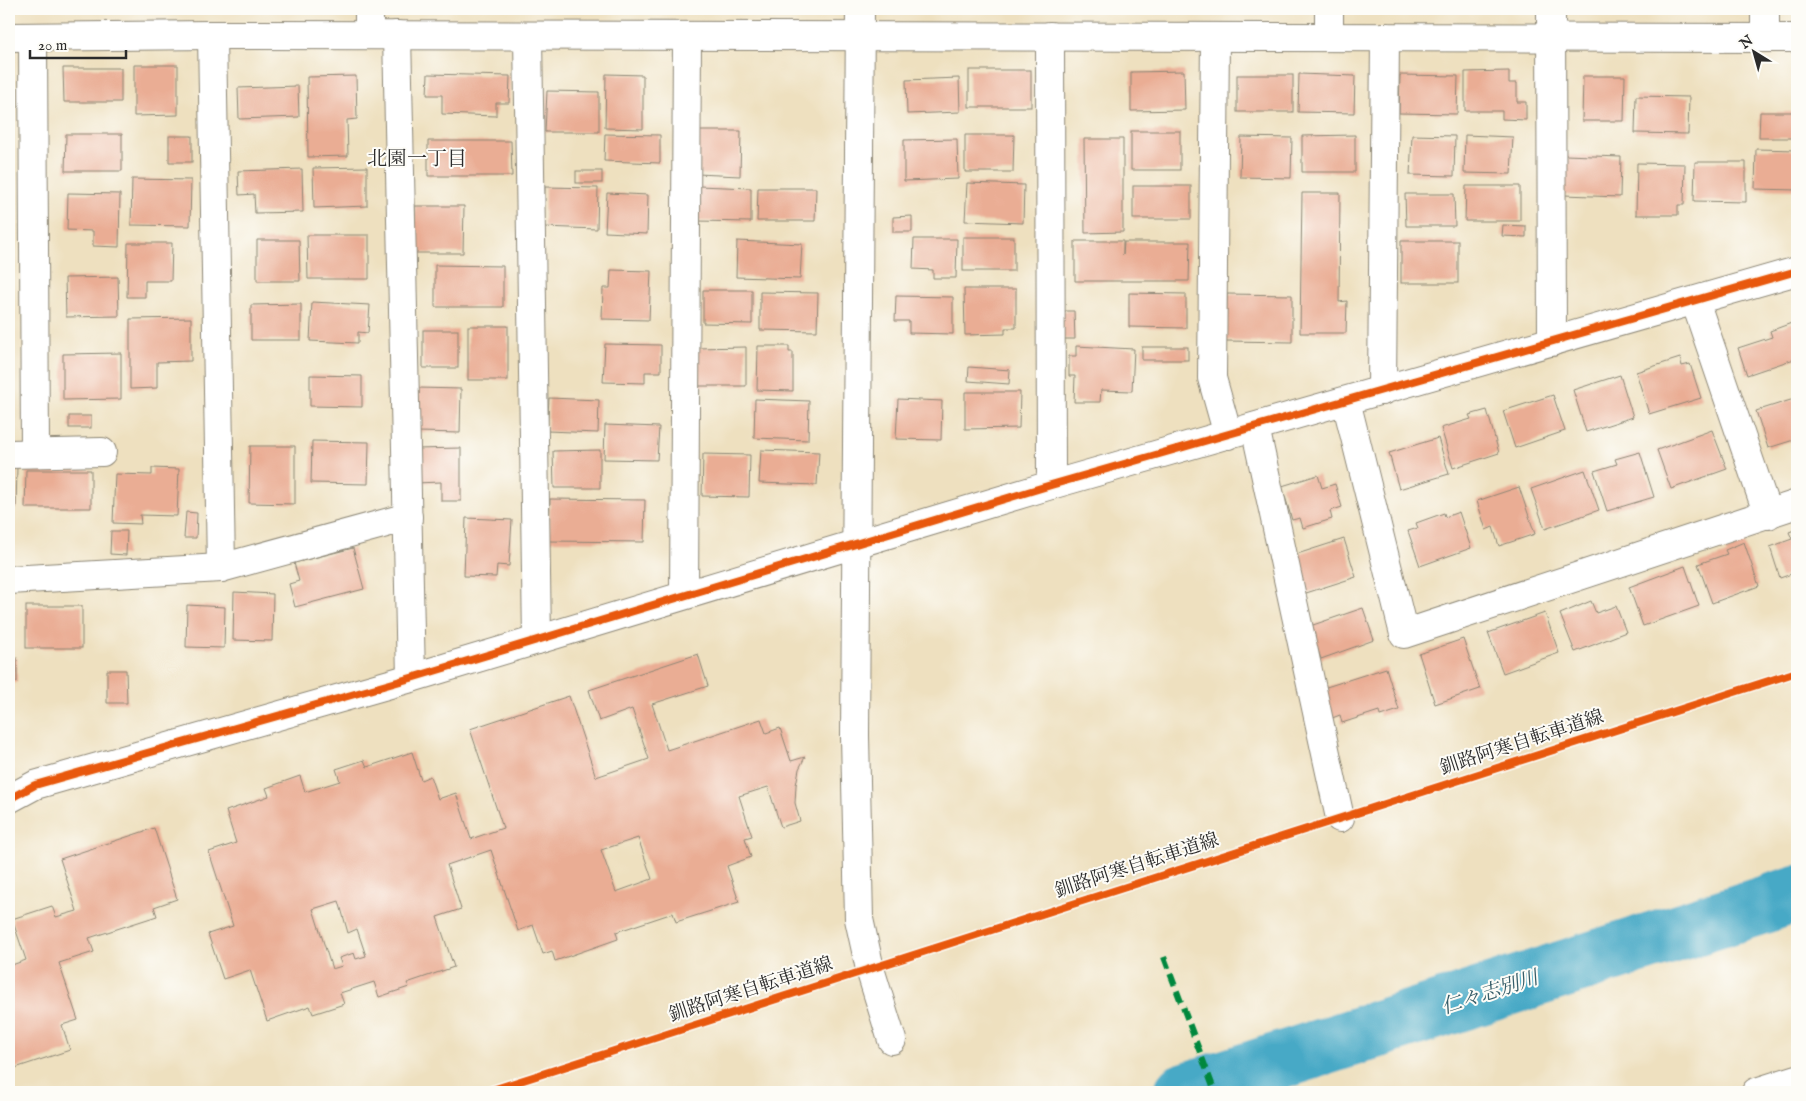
<svg xmlns="http://www.w3.org/2000/svg" width="1806" height="1101" font-family="'IM FELL English','Noto Serif JP',serif">
	<style>
		.lines { fill: none; stroke-linecap: round; stroke-linejoin: round }
		.river { stroke: #46a9c6; stroke-width: 58 }
		.building { fill: #eaad94; fill-rule: evenodd }
		.street-casing { stroke: #8c8675; stroke-width: 30 }
		.primary-casing { stroke: #8c8675; stroke-width: 30 }
		.street { stroke: #fff; stroke-width: 28 }
		.primary { stroke: #fff; stroke-width: 28 }
		.quiet { stroke: #00873e; stroke-width: 6; stroke-dasharray: 12 6; stroke-linecap: butt }
		.cycleway-casing { stroke: #fdfcf7; stroke-width: 11 }
		.cycleway { stroke: #e8590c; stroke-width: 8 }
		.labels { text-anchor: middle; dominant-baseline: central; stroke-width: 4; stroke-linejoin: round; paint-order: stroke }
		.street-label { font-size: 19px; fill: #2b2b2b; stroke: #fdfcf7 }
		.neighbourhood-label { font-size: 20px; fill: #2b2b2b; stroke: #fdfcf7 }
		.water-label { font-size: 20px; font-style: italic; fill: #365d69; stroke: #fdfcf7 }
	</style>
	<rect width="100%" height="100%" fill="#fdfcf7"/>
	<filter id="ink" filterUnits="userSpaceOnUse"><feTurbulence type="fractalNoise" baseFrequency=".02" numOctaves="2"/><feDisplacementMap in="SourceGraphic" scale="10" xChannelSelector="R" yChannelSelector="G"/><feConvolveMatrix kernelMatrix="1 2 1 2 8 2 1 2 1" color-interpolation-filters="sRGB"/></filter>
	<filter id="wash" filterUnits="userSpaceOnUse"><feTurbulence type="fractalNoise" baseFrequency=".0096" numOctaves="4" result="noise"/><feDisplacementMap in="SourceGraphic" scale="20" xChannelSelector="R" yChannelSelector="G"/><feGaussianBlur stdDeviation="1.12" result="paint"/><feColorMatrix in="noise" values="0 0 0 0 0 0 0 0 0 0 0 0 0 0 0 0 0 1.4 0 .05"/><feComposite in="paint" operator="in"/></filter>
	<g filter="url(#wash)">
		<rect width="100%" height="100%" fill="#eee0bf"/>
		<g class="lines">
			<polyline class="river" points="1183,1092 1797,894"/>
		</g>
		<g id="blocks">
			<g class="building">
				<polygon points="134,65 178,65 178,115 134,116"/>
				<polygon points="63,68 121,68 121,102 64,102"/>
				<rect x="969" y="70" width="62" height="37"/>
				<polygon points="1184,71 1185,110 1131,111 1131,72"/>
				<polygon points="1509,71 1509,83 1517,83 1517,102 1526,102 1526,120 1502,119 1502,111 1465,111 1465,72"/>
				<polygon points="428,74 510,76 509,103 496,103 496,116 442,114 442,95 427,95"/>
				<polygon points="606,74 643,75 643,129 605,128"/>
				<polygon points="1299,74 1355,76 1354,113 1298,112"/>
				<rect x="1237" y="75" width="56" height="37"/>
				<polygon points="1400,75 1458,76 1457,114 1399,113"/>
				<polygon points="356,76 357,119 347,120 348,156 308,157 307,77"/>
				<polygon points="1583,76 1625,76 1624,121 1582,121"/>
				<polygon points="959,78 960,112 907,114 906,80"/>
				<polygon points="298,86 299,117 239,119 238,88"/>
				<polygon points="547,91 599,92 599,132 545,132"/>
				<polygon points="1636,96 1689,97 1688,134 1635,133"/>
				<polygon points="1760,112 1797,112 1797,138 1759,138"/>
				<polygon points="698,131 741,131 740,176 697,174"/>
				<rect x="1131" y="131" width="49" height="39"/>
				<polygon points="66,134 122,134 122,171 65,171"/>
				<polygon points="605,134 660,135 660,163 604,161"/>
				<polygon points="965,135 1014,135 1013,172 965,172"/>
				<polygon points="1355,135 1355,172 1302,172 1302,136"/>
				<polygon points="1412,135 1455,136 1454,176 1410,175"/>
				<polygon points="1465,135 1513,137 1511,174 1464,173"/>
				<rect x="169" y="136" width="23" height="26"/>
				<polygon points="1241,137 1292,138 1291,178 1240,177"/>
				<polygon points="957,139 958,179 904,181 904,140"/>
				<polygon points="1084,139 1123,139 1123,232 1085,233"/>
				<polygon points="428,141 511,141 512,176 428,176"/>
				<polygon points="1756,149 1797,150 1797,190 1755,189"/>
				<polygon points="1565,155 1621,157 1620,197 1564,195"/>
				<polygon points="1695,162 1746,162 1746,202 1694,201"/>
				<polygon points="1637,163 1685,164 1684,205 1678,205 1678,215 1636,215"/>
				<polygon points="367,167 367,206 314,208 313,168"/>
				<polygon points="302,169 303,212 255,213 254,194 239,195 238,171"/>
				<rect x="576" y="171" width="26" height="12"/>
				<polygon points="132,179 191,180 190,226 131,225"/>
				<polygon points="967,183 1024,185 1023,223 965,221"/>
				<polygon points="698,186 751,188 751,222 697,221"/>
				<rect x="1133" y="186" width="58" height="33"/>
				<polygon points="1466,186 1520,186 1520,221 1465,221"/>
				<polygon points="545,187 598,188 597,229 544,227"/>
				<polygon points="758,188 816,188 815,221 757,221"/>
				<polygon points="68,193 120,194 119,247 93,246 93,231 67,230"/>
				<polygon points="607,193 648,195 647,234 605,232"/>
				<polygon points="1302,193 1340,193 1339,302 1347,301 1346,333 1300,333"/>
				<polygon points="1405,194 1454,194 1455,226 1406,226"/>
				<polygon points="415,206 464,206 463,253 415,253"/>
				<polygon points="9,216 14,217 13,253 9,253"/>
				<polygon points="912,216 912,232 893,232 893,217"/>
				<polygon points="1503,225 1526,226 1526,237 1502,236"/>
				<polygon points="307,235 369,235 369,279 308,279"/>
				<rect x="963" y="237" width="51" height="34"/>
				<polygon points="914,239 957,239 956,278 933,278 933,270 913,269"/>
				<polygon points="257,240 299,240 300,281 257,281"/>
				<polygon points="737,241 802,244 800,279 736,277"/>
				<polygon points="1075,241 1123,241 1123,255 1124,242 1190,242 1189,281 1075,281"/>
				<rect x="1401" y="241" width="57" height="42"/>
				<polygon points="128,243 172,243 171,281 145,281 145,297 127,297"/>
				<polygon points="435,265 503,266 503,307 435,307"/>
				<polygon points="611,270 651,271 649,320 602,319 603,288 610,288"/>
				<polygon points="118,277 119,316 66,317 65,278"/>
				<polygon points="964,289 1016,289 1016,328 1005,328 1005,334 965,335"/>
				<polygon points="703,290 752,290 752,324 703,323"/>
				<polygon points="760,292 818,293 817,331 760,330"/>
				<polygon points="1129,293 1186,294 1186,328 1129,327"/>
				<polygon points="1227,294 1292,295 1292,342 1226,341"/>
				<polygon points="896,296 953,297 953,334 909,333 909,321 895,321"/>
				<polygon points="312,302 370,305 368,333 358,332 358,343 310,341"/>
				<polygon points="301,304 301,340 251,340 251,305"/>
				<polygon points="1062,311 1074,311 1075,339 1063,339"/>
				<polygon points="191,318 191,361 157,362 157,388 130,389 130,319"/>
				<polygon points="1797,321 1797,358 1747,375 1738,348 1772,337 1770,331"/>
				<rect x="468" y="326" width="40" height="54"/>
				<rect x="423" y="330" width="35" height="38"/>
				<polygon points="605,344 661,345 661,372 645,372 645,383 603,382"/>
				<polygon points="758,346 789,346 789,352 793,352 793,391 757,390"/>
				<polygon points="1076,346 1134,349 1132,391 1101,390 1100,402 1074,402 1075,376 1069,376 1069,356 1076,356"/>
				<polygon points="746,347 746,386 696,386 696,348"/>
				<rect x="1142" y="347" width="46" height="13"/>
				<polygon points="121,353 121,399 63,400 63,354"/>
				<polygon points="1680,358 1682,366 1690,364 1701,398 1649,414 1636,372"/>
				<polygon points="969,367 1010,370 1009,384 968,381"/>
				<polygon points="310,375 362,376 362,407 310,406"/>
				<polygon points="1620,375 1633,417 1586,432 1573,390"/>
				<polygon points="418,388 461,389 460,433 418,432"/>
				<polygon points="965,392 1020,392 1019,428 965,429"/>
				<polygon points="1553,395 1565,431 1515,448 1503,411"/>
				<polygon points="549,398 599,400 598,433 547,431"/>
				<polygon points="1797,398 1797,439 1768,448 1756,411"/>
				<polygon points="755,399 809,401 808,440 754,438"/>
				<polygon points="898,399 942,401 941,440 896,439"/>
				<polygon points="1487,410 1499,453 1453,468 1441,428 1471,419 1469,415"/>
				<rect x="69" y="416" width="22" height="12"/>
				<polygon points="605,425 659,427 657,460 604,459"/>
				<polygon points="1712,430 1727,469 1671,489 1657,450"/>
				<polygon points="1438,438 1449,474 1399,489 1389,453"/>
				<polygon points="312,441 369,442 368,484 311,483"/>
				<polygon points="250,446 295,446 295,504 249,503"/>
				<polygon points="461,448 461,501 441,501 441,482 415,483 416,449"/>
				<polygon points="600,450 600,488 554,488 553,451"/>
				<polygon points="761,450 819,452 817,485 759,483"/>
				<polygon points="1640,452 1654,497 1607,511 1594,471 1617,464 1615,459"/>
				<polygon points="703,454 750,455 749,497 702,496"/>
				<polygon points="9,467 17,467 16,508 9,508"/>
				<polygon points="152,468 179,469 177,516 140,515 141,524 113,523 115,474 152,475"/>
				<polygon points="26,470 91,470 91,508 25,508"/>
				<polygon points="1585,470 1599,510 1545,529 1531,489"/>
				<polygon points="1318,475 1322,488 1335,484 1342,507 1330,511 1332,519 1303,528 1300,518 1292,520 1282,486"/>
				<polygon points="1519,487 1535,534 1499,546 1493,527 1486,530 1477,501"/>
				<polygon points="550,499 645,500 644,542 549,541"/>
				<polygon points="186,512 197,513 196,538 184,538"/>
				<polygon points="1459,512 1471,548 1420,566 1408,531 1418,528 1416,523 1444,513 1445,517"/>
				<polygon points="466,518 512,520 509,566 497,565 496,577 464,576"/>
				<polygon points="1797,529 1797,572 1780,578 1770,547 1792,539 1789,532"/>
				<polygon points="111,531 127,531 126,555 110,554"/>
				<polygon points="1344,539 1356,577 1303,594 1291,556"/>
				<polygon points="1744,542 1759,586 1712,603 1698,564 1727,554 1725,550"/>
				<polygon points="353,548 364,589 295,607 289,584 299,581 294,563"/>
				<polygon points="1685,566 1699,606 1643,626 1629,587"/>
				<polygon points="234,592 273,594 272,641 233,640"/>
				<polygon points="1591,601 1596,613 1616,606 1626,632 1575,652 1560,614"/>
				<polygon points="187,605 225,607 224,648 186,647"/>
				<rect x="26" y="606" width="56" height="42"/>
				<polygon points="1363,608 1374,640 1321,659 1310,626"/>
				<polygon points="1545,613 1559,653 1503,673 1488,633"/>
				<polygon points="1463,639 1480,689 1435,704 1419,654"/>
				<path d="M 698,654 L 708,686 L 652,704 L 667,750 L 761,719 L 766,733 L 780,728 L 791,761 L 805,757 L 799,769 L 796,785 L 795,803 L 800,821 L 781,827 L 768,787 L 739,796 L 752,836 L 745,838 L 751,857 L 727,866 L 739,902 L 676,922 L 673,913 L 616,932 L 618,939 L 555,961 L 552,951 L 543,954 L 533,925 L 518,931 L 491,850 L 447,865 L 461,909 L 437,917 L 454,967 L 407,983 L 409,987 L 379,997 L 374,982 L 340,993 L 344,1004 L 313,1014 L 310,1006 L 267,1021 L 250,970 L 223,979 L 208,934 L 233,926 L 209,852 L 236,843 L 226,811 L 269,796 L 266,788 L 300,776 L 305,792 L 340,781 L 336,769 L 364,760 L 367,767 L 412,752 L 421,780 L 430,776 L 438,799 L 456,793 L 471,839 L 503,828 L 470,729 L 569,696 L 596,777 L 649,759 L 632,709 L 599,721 L 589,690 ZM 638,838 L 652,879 L 616,892 L 601,850 ZM 339,901 L 348,933 L 357,929 L 366,956 L 356,959 L 354,953 L 339,958 L 342,966 L 332,969 L 313,909 Z"/>
				<rect x="9" y="658" width="8" height="24"/>
				<polygon points="1386,668 1399,710 1380,716 1379,711 1342,723 1340,715 1327,720 1317,690"/>
				<polygon points="107,670 126,670 127,703 107,703"/>
				<polygon points="154,828 177,899 154,907 157,916 89,938 94,952 59,963 78,1020 62,1025 70,1050 9,1070 9,966 26,960 12,919 52,906 56,917 77,911 60,859"/>
			</g>
		</g>
	</g>
	<g filter="url(#ink)">
		<use href="#blocks" fill-opacity="0" stroke="#8c8675" stroke-width="1"/>
		<g class="lines">
			<g class="street-casing">
				<g id="street">
					<polyline points="369,9 369,35"/>
					<polyline points="860,9 855,736 859,919 870,969 892,1040"/>
					<polyline points="1329,9 1329,37"/>
					<polyline points="1551,9 1552,342"/>
					<polyline points="212,35 221,568"/>
					<polyline points="397,35 411,678"/>
					<polyline points="528,36 537,640"/>
					<polyline points="1050,36 1051,485"/>
					<polyline points="9,37 212,35 1797,38"/>
					<polyline points="33,37 35,453"/>
					<polyline points="1215,37 1212,378 1228,435"/>
					<polyline points="1765,38 1765,9"/>
					<polyline points="1695,301 1768,515"/>
					<polyline points="1382,391 1385,37"/>
					<polyline points="1346,401 1404,634 1797,504"/>
					<polyline points="1255,427 1340,818"/>
					<polyline points="9,454 102,452"/>
					<polyline points="9,580 221,568 408,517"/>
					<polyline points="684,595 687,36"/>
					<polyline points="9,799 35,785 411,678 1051,485 1797,271"/>
				</g>
			</g>
			<g class="primary-casing">
				<polyline id="primary" points="1756,1092 1797,1079"/>
			</g>
			<use href="#street" class="street"/>
			<use href="#primary" class="primary"/>
			<polyline class="quiet" points="1164,957 1215,1092"/>
			<g class="cycleway-casing">
				<g id="cycleway">
					<polyline points="9,799 35,785 411,678 1051,485 1797,271"/>
					<polyline points="486,1092 1797,672"/>
				</g>
			</g>
			<use href="#cycleway" class="cycleway"/>
		</g>
	</g>
	<g class="labels">
		<g class="street-label">
			<text transform="translate(1522 743) rotate(-18)">釧路阿寒自転車道線</text>
			<text transform="translate(1137 866) rotate(-18)">釧路阿寒自転車道線</text>
			<text transform="translate(751 990) rotate(-18)">釧路阿寒自転車道線</text>
		</g>
		<g class="neighbourhood-label">
			<text x="417" y="159">北園一丁目</text>
		</g>
		<g class="water-label">
			<text transform="translate(1490 993) rotate(-18)">仁々志別川</text>
		</g>
	</g>
	<rect width="1806" height="1101" fill="none" stroke="#fdfcf7" stroke-width="30"/>
	<g transform="translate(1754 52) rotate(323)" stroke="#fdfcf7" stroke-width="4" paint-order="stroke">
	<path d="M0-4L9 19L0 12L-9 19Z" fill="#2b2b2b"/>
	<text y="-8" font-size="14" font-weight="bold" text-anchor="middle" fill="#2b2b2b">N</text>
	</g>
	<path d="M30 50v8h96v-8" fill="none" stroke="#2b2b2b" stroke-width="2.5"/>
	<text x="38" y="50" font-size="15" fill="#2b2b2b" stroke="#fdfcf7" stroke-width="4" paint-order="stroke">20 m</text>
</svg>
